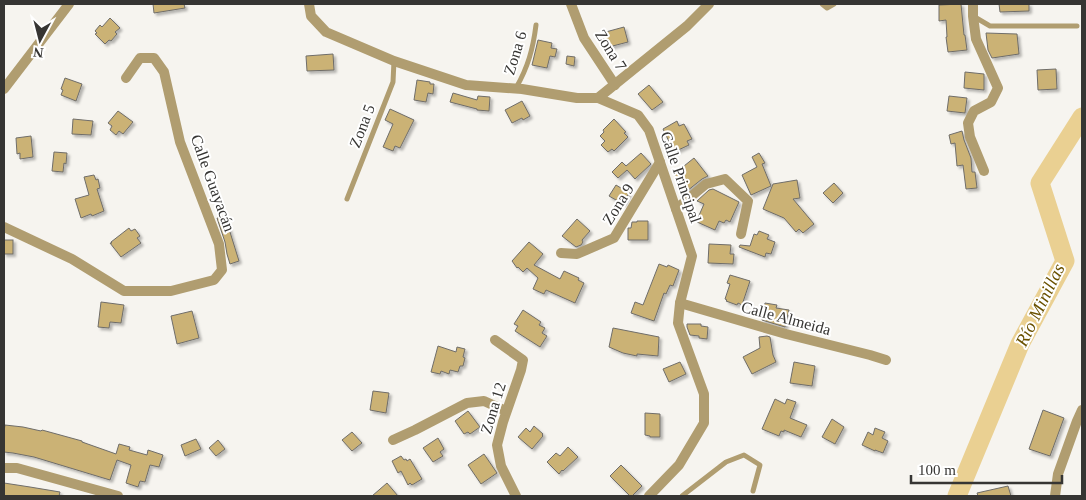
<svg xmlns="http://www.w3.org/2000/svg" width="1086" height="500" font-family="Georgia,serif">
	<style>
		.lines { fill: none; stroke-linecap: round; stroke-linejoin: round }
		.river { stroke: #ead092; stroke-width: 19 }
		.building { fill: #cbb275; stroke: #6f6d69; filter: url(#shadow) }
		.service { stroke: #b09d70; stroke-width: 5 }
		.minor { stroke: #b09d70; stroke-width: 10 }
		.labels { text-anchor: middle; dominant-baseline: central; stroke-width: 4; stroke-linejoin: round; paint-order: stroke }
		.street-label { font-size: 16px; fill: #363533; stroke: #fff }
		.water-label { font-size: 18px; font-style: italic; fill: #6a5100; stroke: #fff }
	</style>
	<defs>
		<filter id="shadow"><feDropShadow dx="2.5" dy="2.5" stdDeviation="1" flood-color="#0004"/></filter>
	</defs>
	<rect width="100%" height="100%" fill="#f6f4ef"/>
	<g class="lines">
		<polyline class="river" points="957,496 1020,344 1065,261 1040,183 1082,117"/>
	</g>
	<g class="building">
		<polygon points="153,4 184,4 185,8 154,13"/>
		<polygon points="961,4 964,35 965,35 967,50 948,52 946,37 947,37 946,20 939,21 939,5"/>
		<polygon points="999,4 1029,4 1029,11 1000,12"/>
		<polygon points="110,18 120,28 115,32 117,34 111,41 109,40 105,44 95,34 97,33 95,31 100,25 102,27"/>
		<polygon points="624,27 628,42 605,48 602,33"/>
		<polygon points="986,33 1017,34 1019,54 992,58 988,50"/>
		<polygon points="538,40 552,43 551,48 557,49 555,57 550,56 547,68 532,65"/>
		<polygon points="333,54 334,70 307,71 306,56"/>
		<polygon points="567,56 575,57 574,66 566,64"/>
		<polygon points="1056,69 1057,89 1038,90 1037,70"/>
		<polygon points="965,72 984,74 984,90 964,88"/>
		<polygon points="65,78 82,84 76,101 61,95 63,90 61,89"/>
		<polygon points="417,80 430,82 430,84 434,84 433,94 428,93 426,102 414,100"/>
		<polygon points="649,85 663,102 652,110 638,94"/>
		<polygon points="453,93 477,100 478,96 490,97 489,111 477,110 477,109 450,102"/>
		<polygon points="949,96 967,98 965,113 947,111"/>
		<polygon points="522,101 530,116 523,120 522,118 512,123 505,110"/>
		<polygon points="390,109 414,120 400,148 395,146 393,151 383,147 393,124 385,120"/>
		<polygon points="118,111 133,122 123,134 119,131 116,135 110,130 112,126 108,123"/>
		<polygon points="73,119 93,121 91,135 72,134"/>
		<polygon points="614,119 626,132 624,133 628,137 614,151 612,149 608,152 601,145 605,141 600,136 604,132 603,130"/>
		<polygon points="677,121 679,126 684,124 692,139 687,141 689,145 674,152 663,129"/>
		<polygon points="962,131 964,140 971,158 972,172 975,172 977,188 966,189 963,165 957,166 955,143 951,144 949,135"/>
		<polygon points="31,136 33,157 20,159 20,153 17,154 16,138"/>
		<polygon points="54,152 67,153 66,164 64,163 63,172 52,171"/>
		<polygon points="641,153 651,164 635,179 627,170 618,178 612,172 622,162 626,166"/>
		<polygon points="759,153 765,163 762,164 771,186 751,195 742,175 757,167 752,157"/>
		<polygon points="694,158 708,176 702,179 687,191 674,174"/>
		<polygon points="94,175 96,180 98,179 100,188 97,189 104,211 92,216 91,214 81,218 75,199 89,195 84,177"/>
		<polygon points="797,180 800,198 793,199 814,224 803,233 799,229 796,232 784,218 763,209 773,184"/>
		<polygon points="834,183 843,193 833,203 823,193"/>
		<polygon points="616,185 629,193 623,204 609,196"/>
		<polygon points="713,189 739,202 730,222 726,220 724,223 719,221 715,230 697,222 698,221 697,220 704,204 697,201 709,190"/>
		<polygon points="225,216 239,261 230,264 227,254 225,242 217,218"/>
		<polygon points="577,219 590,231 582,240 583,242 581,245 576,247 562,236"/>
		<polygon points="637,221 648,221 648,240 628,240 628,228 631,228 632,222 637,222"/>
		<polygon points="129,228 131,231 135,229 140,236 137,238 141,243 121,257 110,243 112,243 111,242"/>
		<polygon points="759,231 769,235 767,239 775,242 771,254 766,253 765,257 739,247 740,245 750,246 754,234 757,235"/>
		<rect x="4" y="240" width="9" height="14"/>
		<polygon points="529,242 543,254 534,265 560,279 564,271 579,278 578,280 584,283 575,303 546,290 544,294 533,289 538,278 527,268 523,272 518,267 517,268 512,261"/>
		<polygon points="709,244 731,245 730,254 734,254 733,264 708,263"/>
		<polygon points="659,264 667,267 668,265 679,270 673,286 670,285 666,294 664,293 654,321 631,313 635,302 643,305"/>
		<polygon points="730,275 750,281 742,305 738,303 737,305 726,301 727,300 725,299 730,284 727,283"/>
		<polygon points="101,302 124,305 121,323 110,322 109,328 98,327"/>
		<polygon points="765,303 777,305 776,308 789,310 785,327 762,320"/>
		<polygon points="523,310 541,322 539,325 545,328 542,333 547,336 540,347 515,331 518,326 514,324"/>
		<polygon points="192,311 199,338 177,344 171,316"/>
		<polygon points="687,324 701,324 701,326 708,327 707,339 699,338 699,336 690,335 687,327"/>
		<polygon points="613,328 659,337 658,356 637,354 637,356 623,353 609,347"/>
		<polygon points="767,336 770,337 773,355 776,362 752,374 743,357 760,348 759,337"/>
		<polygon points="438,346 456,352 457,347 465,349 463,357 465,358 463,366 460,366 458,372 450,370 449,374 441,371 440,374 431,372"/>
		<polygon points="680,362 686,374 669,382 663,369"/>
		<polygon points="794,362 815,366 812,386 790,383"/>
		<polygon points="373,391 389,393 386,413 370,410"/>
		<polygon points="775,399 785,404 787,399 796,402 790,418 807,425 801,437 784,430 784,432 781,431 779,436 762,429"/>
		<polygon points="1043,410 1064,418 1050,456 1029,449"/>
		<polygon points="468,411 480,427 470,434 468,432 464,434 455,421"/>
		<polygon points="645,413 660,414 660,437 650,437 650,436 645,435"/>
		<polygon points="832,419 844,427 835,444 822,437"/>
		<polygon points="5,425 23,427 41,431 42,430 82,441 82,442 116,454 119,444 130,447 129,450 147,455 148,450 163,455 159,467 150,465 145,482 140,481 138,487 126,483 131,465 117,460 110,480 34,457 13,453 4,452 4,431"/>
		<polygon points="534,426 543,434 542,435 543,436 532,449 518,437 526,428 530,432"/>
		<polygon points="875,428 885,432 882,438 888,441 883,453 875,450 875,451 862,445 868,432 873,435"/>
		<polygon points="352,432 362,443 352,451 342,440"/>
		<polygon points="438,438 444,449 440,452 443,456 433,462 423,448"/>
		<polygon points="196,439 201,449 185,456 181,445"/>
		<polygon points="218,440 225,449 216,456 209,448"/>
		<polygon points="568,447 578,457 563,471 562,470 559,474 547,462 556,453 560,456"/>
		<polygon points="484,454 497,473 481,484 468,465"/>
		<polygon points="401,456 404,460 406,459 407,461 410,459 422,479 412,485 410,483 408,485 401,471 398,473 392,461"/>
		<polygon points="621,465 642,486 632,496 630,496 610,476"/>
		<polygon points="4,483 30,487 60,492 59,496 4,496"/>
		<polygon points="387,483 398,496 372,496"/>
		<polygon points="1008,486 1011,496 978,496 977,493"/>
	</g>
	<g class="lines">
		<g class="service">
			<polyline points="822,4 827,8 834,4"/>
			<polyline points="973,16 990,26 1077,26"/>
			<path d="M 516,88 C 528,67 533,49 536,25"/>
			<polyline points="347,199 393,82 394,61"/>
			<polyline points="682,496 726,462 744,455 760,465 753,491"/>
		</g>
		<g class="minor">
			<polyline points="309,4 311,16 326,32 394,61 466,85 522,89 577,98 598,98 638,115 649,130 692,256 680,303 678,323 704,394 704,423 679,465 649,496"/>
			<polyline points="571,4 584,38 615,85"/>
			<polyline points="973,4 973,16 976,39 998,88 991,102 974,111 968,123 970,137 984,171"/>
			<polyline points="4,89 69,4"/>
			<polyline points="598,98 687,26 709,4"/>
			<polyline points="676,209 706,184 725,179 748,201 741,234"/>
			<polyline points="4,227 72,259 124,291 171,291 214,280 222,270 219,244 180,142 164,72 154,58 140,58 126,78"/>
			<polyline points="561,253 577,254 614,238 660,162"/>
			<polyline points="680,303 786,334 870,355 886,360"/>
			<polyline points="495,340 523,360 521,370 503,422 497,445 501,466 516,496"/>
			<polyline points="393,440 415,430 467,403 484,401 506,411"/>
			<polyline points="4,468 17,468 118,496"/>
			<polyline points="1055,496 1058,474 1077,421 1082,410"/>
		</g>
	</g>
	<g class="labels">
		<g class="street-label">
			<text transform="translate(611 50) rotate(58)">Zona 7</text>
			<text transform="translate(515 53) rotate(-73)">Zona 6</text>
			<text transform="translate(362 126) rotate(-69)">Zona 5</text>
			<text transform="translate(681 177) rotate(71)">Calle Principal</text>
			<text transform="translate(213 183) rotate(70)">Calle Guayacán</text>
			<text transform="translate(618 204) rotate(-58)">Zona 9</text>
			<text transform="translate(786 318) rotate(15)">Calle Almeida</text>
			<text transform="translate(493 408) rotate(-73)">Zona 12</text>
		</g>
		<g class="water-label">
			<text transform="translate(1040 305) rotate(-64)">Río Minillas</text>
		</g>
	</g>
	<rect width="1086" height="500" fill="none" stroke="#363533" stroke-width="10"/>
	<g transform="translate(40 40) rotate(187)" stroke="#ffffff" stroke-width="4" paint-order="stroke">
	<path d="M0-4L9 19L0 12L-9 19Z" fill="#363533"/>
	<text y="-8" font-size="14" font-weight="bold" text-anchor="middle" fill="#363533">N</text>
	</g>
	<path d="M911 475v8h151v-8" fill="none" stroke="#363533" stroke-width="2.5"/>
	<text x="918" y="475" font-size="15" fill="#363533" stroke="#ffffff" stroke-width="4" paint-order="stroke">100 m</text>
</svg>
